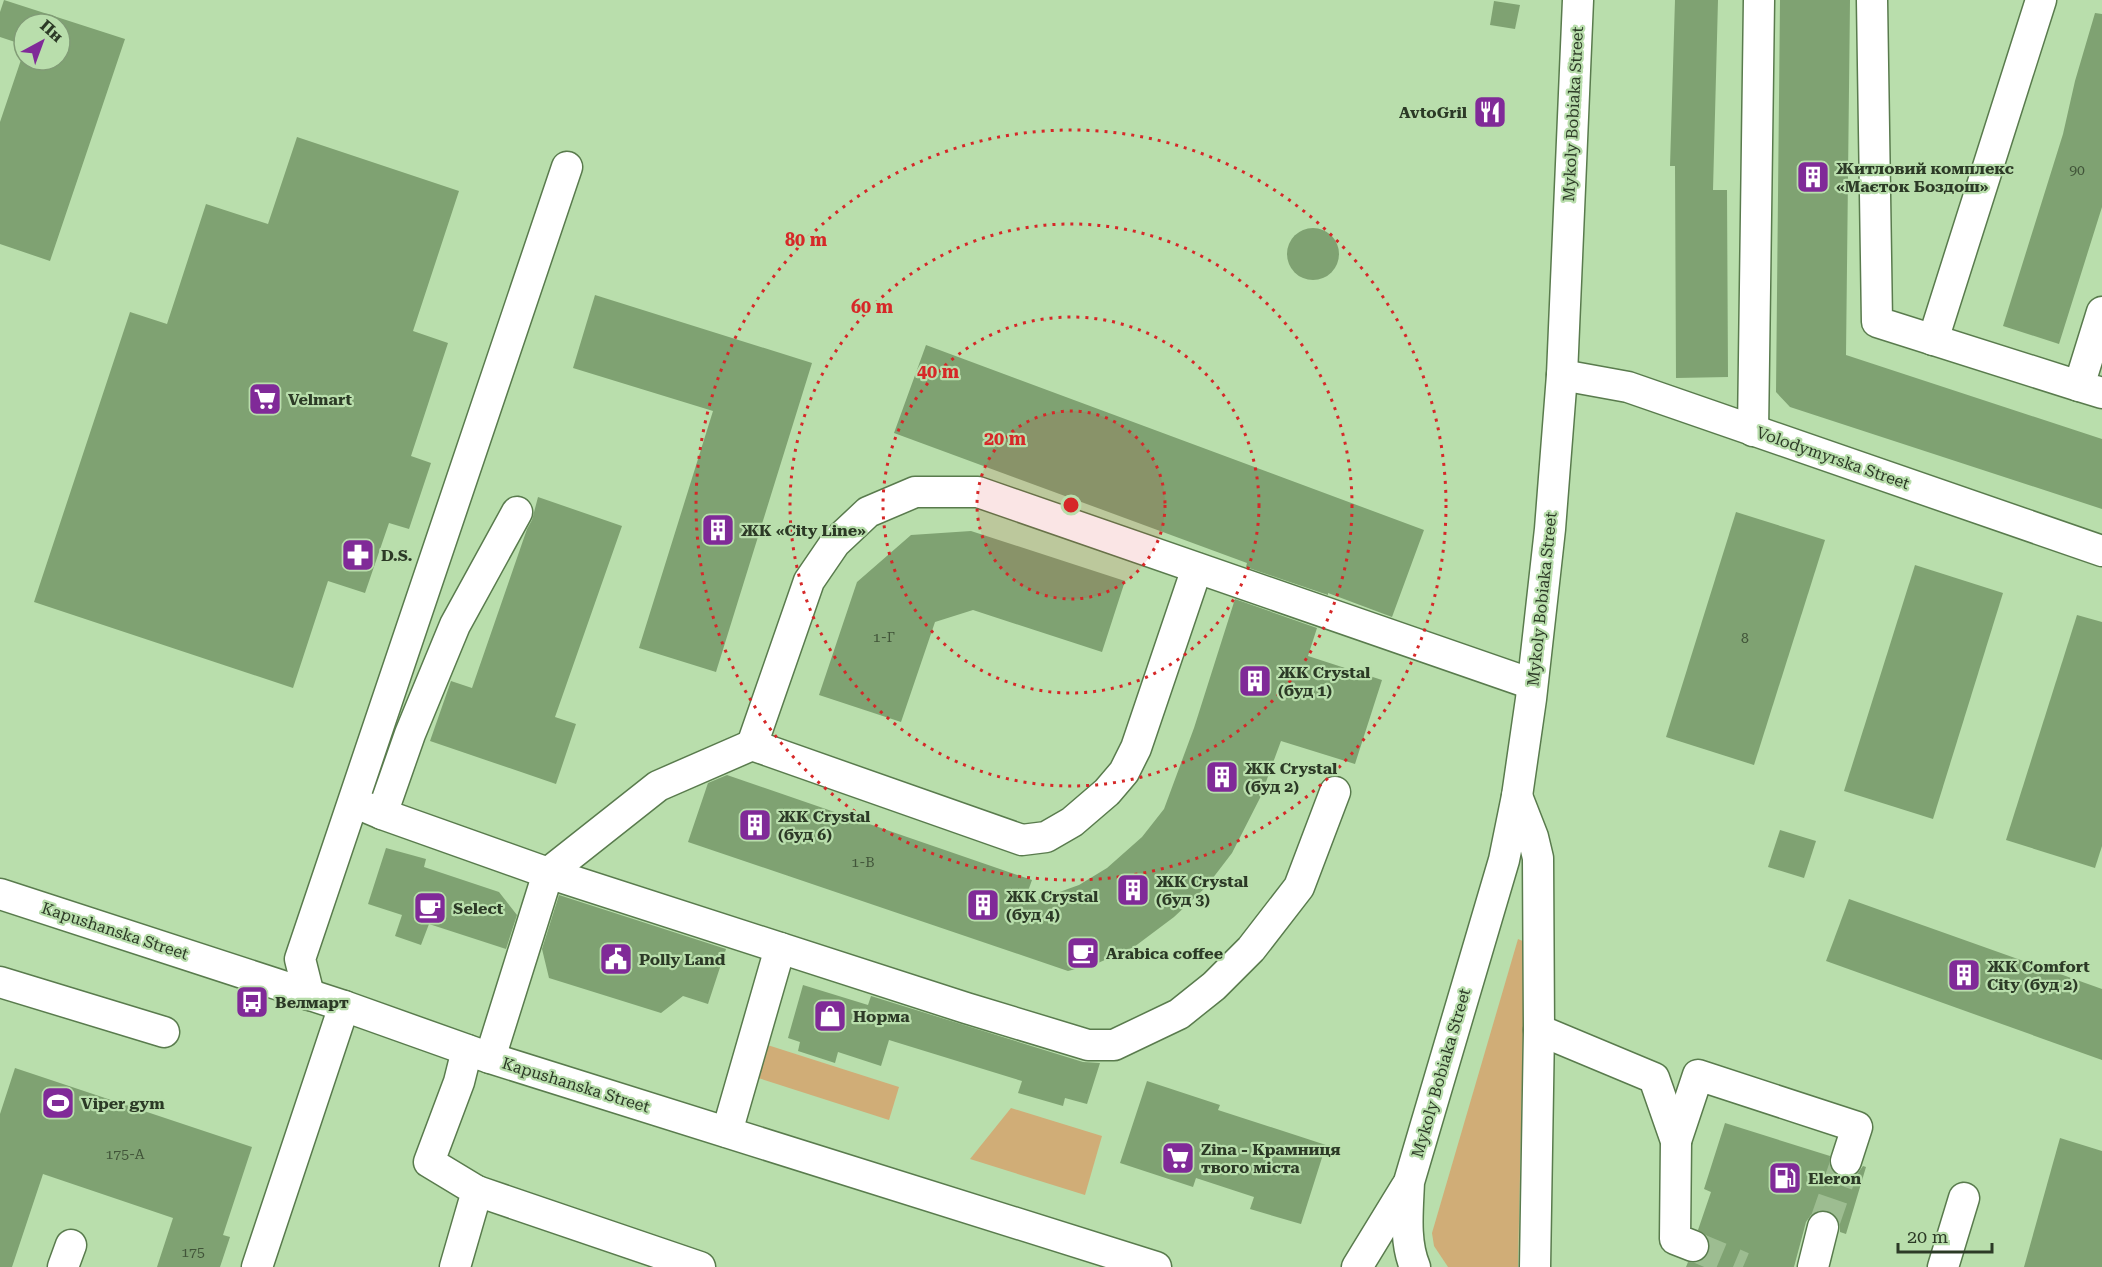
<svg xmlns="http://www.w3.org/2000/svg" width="2102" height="1267" font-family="'Roboto Serif',serif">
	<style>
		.green { fill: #d0ad77 }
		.building { fill: #7fa272 }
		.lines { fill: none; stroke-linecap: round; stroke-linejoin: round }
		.minor-tunnel { stroke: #9dbd91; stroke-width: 30; stroke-dasharray: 30 15; stroke-linecap: butt }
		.minor-casing { stroke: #597b4d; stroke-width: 33 }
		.minor { stroke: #fff; stroke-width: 30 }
		.ring { fill: none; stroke: #d62828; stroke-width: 3; stroke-dasharray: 3 6 }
		.labels { text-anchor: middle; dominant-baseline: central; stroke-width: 4.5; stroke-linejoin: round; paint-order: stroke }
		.number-label { font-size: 14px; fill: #415439 }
		.poi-label { font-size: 16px; font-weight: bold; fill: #2c3a26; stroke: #b9deac; text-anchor: start }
		.street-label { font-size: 16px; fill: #2c3a26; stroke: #b9deac }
		.centre { fill: #d62828; stroke: #b9deac; stroke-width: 3 }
		.ring-label { font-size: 18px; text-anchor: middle; font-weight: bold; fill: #d62828; stroke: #b9deac; stroke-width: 4.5; stroke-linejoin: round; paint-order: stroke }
	</style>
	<rect width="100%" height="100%" fill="#b9deac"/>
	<g class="green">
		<polygon points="1518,939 1525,942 1518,1267 1448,1267 1434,1246 1432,1233"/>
		<polygon points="761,1043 899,1087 889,1120 752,1076"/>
		<polygon points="1011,1108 1102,1136 1085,1195 970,1159"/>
	</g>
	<g class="building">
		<polygon points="4,0 125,39 50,261 0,244 0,122 24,51 24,60 60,60 60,24 24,24 24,45 0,37 0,12"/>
		<polygon points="1675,0 1718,0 1713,190 1727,190 1728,377 1676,378 1675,166 1670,166"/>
		<polygon points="1780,0 1850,0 1846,355 2102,439 2102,509 1790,407 1776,392"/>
		<polygon points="1494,1 1520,5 1515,29 1490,25"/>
		<polygon points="2095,13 2102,14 2102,207 2059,344 2003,326 2063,134 2075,81"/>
		<polygon points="297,137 459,191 413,331 448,343 411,456 431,463 409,529 389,523 365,593 328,581 293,688 34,602 130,312 167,324 206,204 268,224"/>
		<circle cx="1313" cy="254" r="26"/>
		<polygon points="595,295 812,363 716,672 639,648 713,411 573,368"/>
		<polygon points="926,345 1424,530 1392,617 1328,593 1328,595 1246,567 1247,563 894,433"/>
		<polygon points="538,497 622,526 555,717 576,724 556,784 430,741 451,681 472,688 527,529 532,520"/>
		<polygon points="1736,512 1825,540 1754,765 1666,737"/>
		<polygon points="971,531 1125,581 1102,652 973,610 935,622 901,722 819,695 857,582 911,535"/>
		<polygon points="1915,565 2003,593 1933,819 1844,791"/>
		<polygon points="1235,599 1317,628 1308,656 1382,680 1355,764 1281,741 1260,798 1232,853 1206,887 1174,917 1134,947 1098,963 1068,971 688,842 708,783 727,775 1032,880 1023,905 1079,885 1107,868 1142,837 1164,809 1194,728"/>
		<polygon points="2077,615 2102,622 2102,846 2095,868 2006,840"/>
		<polygon points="1780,830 1816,841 1804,878 1768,867"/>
		<polygon points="386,848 426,859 424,867 499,892 517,915 506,949 429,924 421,945 395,936 402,915 368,904"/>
		<polygon points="559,895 726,949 708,1004 683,996 661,1013 549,978 542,949"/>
		<polygon points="1849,899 2102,989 2102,1060 1826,961"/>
		<polygon points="803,985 868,1005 871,996 1083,1062 1100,1063 1087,1104 1065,1098 1063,1106 1018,1093 1022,1081 889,1040 881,1066 838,1052 835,1063 798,1051 800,1042 788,1038"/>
		<polygon points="15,1068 252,1147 223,1235 230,1237 220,1267 157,1267 173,1218 43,1174 12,1267 0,1267 0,1114"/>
		<polygon points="1147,1081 1220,1105 1218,1110 1326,1145 1301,1224 1250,1209 1254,1197 1196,1178 1193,1187 1120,1163"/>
		<polygon points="1725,1123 1830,1156 1829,1164 1833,1172 1841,1178 1850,1178 1858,1173 1863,1166 1866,1167 1846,1234 1840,1232 1840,1223 1835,1214 1827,1210 1819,1210 1811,1215 1806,1222 1794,1267 1686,1267 1688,1262 1696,1263 1703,1260 1709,1252 1710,1244 1707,1236 1698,1230 1711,1192 1704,1189"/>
		<polygon points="2060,1138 2102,1151 2102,1267 2024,1267"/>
	</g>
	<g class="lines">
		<g class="minor-tunnel">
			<polyline points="1823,1227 1846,1161"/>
			<polyline points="1693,1246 1743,1267"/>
		</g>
		<g class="minor-casing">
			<g id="minor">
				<polyline points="1872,0 1877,322 2079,386"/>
				<polyline points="2102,312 2079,386 2102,393"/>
				<polyline points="1933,340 2041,0"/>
				<polyline points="1562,375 1628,387 2102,551"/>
				<polyline points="1753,431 1759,0"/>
				<polyline points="1197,568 1136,748 1124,772 1107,792 1072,822 1046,837 1022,840 752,745 809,581 835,543 868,512 915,492 978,492 1532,684"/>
				<polyline points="1517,796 1533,837 1538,858 1539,1030 1535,1267"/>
				<polyline points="363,806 382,814 410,734 455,625 517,512"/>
				<polyline points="382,814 548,873 966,1008 1088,1045 1114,1045 1179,1014 1214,986 1251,949 1299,887 1335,792"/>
				<polyline points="0,894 344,1006 490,1058 1156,1267"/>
				<polyline points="0,982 164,1032"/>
				<polyline points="309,995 300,959 567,167"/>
				<polyline points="1539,1030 1654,1078 1676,1141 1675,1239 1693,1246"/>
				<polyline points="490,1058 548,873 658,786 752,745"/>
				<polyline points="727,1132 780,948"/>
				<polyline points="1676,1141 1698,1075 1857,1127 1846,1161"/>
				<polyline points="477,1191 700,1267"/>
				<polyline points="63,1267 71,1245"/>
				<polyline points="257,1267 344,1006"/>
				<polyline points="455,1267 477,1191 429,1162 459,1082 467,1050"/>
				<polyline points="1357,1267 1406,1187"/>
				<path d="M 1415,1267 C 1404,1241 1408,1209 1409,1182 L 1504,860 L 1517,796 L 1531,699 L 1550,529 L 1562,375 L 1578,0"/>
				<polyline points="1813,1267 1823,1227"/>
				<polyline points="1943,1267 1964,1198"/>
			</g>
		</g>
		<use href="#minor" class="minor"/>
	</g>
	<circle cx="1071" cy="505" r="94" fill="#d62828" fill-opacity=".12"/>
	<g class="ring">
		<circle cx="1071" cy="505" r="94"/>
		<circle cx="1071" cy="505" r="188"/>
		<circle cx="1071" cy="505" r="281"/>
		<circle cx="1071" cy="505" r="375"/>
	</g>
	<defs>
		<g id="restaurant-square" transform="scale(1.725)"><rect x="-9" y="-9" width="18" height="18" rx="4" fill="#802a98" stroke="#b9deac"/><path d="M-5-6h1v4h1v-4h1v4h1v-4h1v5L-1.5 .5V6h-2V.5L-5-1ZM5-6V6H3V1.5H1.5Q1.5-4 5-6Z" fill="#fff"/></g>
		<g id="building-square" transform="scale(1.725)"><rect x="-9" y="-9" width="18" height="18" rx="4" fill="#802a98" stroke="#b9deac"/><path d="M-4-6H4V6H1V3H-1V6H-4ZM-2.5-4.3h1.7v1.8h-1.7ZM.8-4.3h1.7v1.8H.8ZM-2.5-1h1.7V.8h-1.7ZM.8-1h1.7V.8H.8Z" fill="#fff"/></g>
		<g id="supermarket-square" transform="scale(1.725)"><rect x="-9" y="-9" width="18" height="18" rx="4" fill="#802a98" stroke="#b9deac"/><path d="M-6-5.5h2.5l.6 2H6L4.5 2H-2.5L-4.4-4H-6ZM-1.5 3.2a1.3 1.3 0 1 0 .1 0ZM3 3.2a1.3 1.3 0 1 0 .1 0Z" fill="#fff"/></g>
		<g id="pharmacy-square" transform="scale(1.725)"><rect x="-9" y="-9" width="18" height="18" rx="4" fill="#802a98" stroke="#b9deac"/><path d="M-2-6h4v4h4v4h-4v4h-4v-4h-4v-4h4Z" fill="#fff"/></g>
		<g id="cafe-square" transform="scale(1.725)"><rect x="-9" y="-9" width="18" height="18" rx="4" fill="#802a98" stroke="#b9deac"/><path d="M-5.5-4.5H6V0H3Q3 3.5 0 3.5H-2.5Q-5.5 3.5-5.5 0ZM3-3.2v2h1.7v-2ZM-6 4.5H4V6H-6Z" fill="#fff"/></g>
		<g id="civic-square" transform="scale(1.725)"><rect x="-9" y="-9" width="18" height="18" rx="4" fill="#802a98" stroke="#b9deac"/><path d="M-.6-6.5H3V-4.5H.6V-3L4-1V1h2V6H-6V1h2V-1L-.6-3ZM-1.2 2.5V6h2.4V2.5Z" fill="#fff"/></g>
		<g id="bus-square" transform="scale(1.725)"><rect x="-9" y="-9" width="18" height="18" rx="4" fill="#802a98" stroke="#b9deac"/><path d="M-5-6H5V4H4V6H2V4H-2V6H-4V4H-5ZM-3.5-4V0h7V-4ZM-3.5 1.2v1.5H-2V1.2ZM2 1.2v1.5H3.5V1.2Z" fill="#fff"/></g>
		<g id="shop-square" transform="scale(1.725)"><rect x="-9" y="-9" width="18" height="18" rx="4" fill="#802a98" stroke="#b9deac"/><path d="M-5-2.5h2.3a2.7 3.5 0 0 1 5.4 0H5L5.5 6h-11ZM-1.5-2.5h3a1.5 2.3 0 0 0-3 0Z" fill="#fff"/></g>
		<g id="stadium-square" transform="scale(1.725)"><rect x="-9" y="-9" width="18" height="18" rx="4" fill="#802a98" stroke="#b9deac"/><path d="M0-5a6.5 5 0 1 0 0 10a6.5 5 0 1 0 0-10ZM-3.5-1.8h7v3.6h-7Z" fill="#fff"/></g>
		<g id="fuel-square" transform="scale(1.725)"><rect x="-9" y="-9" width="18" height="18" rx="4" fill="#802a98" stroke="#b9deac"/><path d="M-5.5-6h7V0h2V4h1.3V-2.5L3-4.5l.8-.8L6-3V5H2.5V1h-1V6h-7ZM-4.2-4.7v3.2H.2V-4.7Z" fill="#fff"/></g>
	</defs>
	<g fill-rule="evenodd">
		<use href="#restaurant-square" x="1490" y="112"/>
		<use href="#building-square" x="1813" y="177"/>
		<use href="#supermarket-square" x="265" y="399"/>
		<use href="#building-square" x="718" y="530"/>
		<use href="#pharmacy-square" x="358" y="555"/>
		<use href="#building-square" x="1255" y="681"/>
		<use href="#building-square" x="1222" y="777"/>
		<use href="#building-square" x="755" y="825"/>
		<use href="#building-square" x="1133" y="890"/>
		<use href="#building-square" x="983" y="905"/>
		<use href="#cafe-square" x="430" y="908"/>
		<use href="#cafe-square" x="1083" y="953"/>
		<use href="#civic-square" x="616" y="959"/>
		<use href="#building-square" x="1964" y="975"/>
		<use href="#bus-square" x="252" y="1002"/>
		<use href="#shop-square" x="830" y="1016"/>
		<use href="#stadium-square" x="58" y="1103"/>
		<use href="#supermarket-square" x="1178" y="1158"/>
		<use href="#fuel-square" x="1785" y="1178"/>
	</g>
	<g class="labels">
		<g class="number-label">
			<text x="2077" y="170">90</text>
			<text x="884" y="637">1-Г</text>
			<text x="1745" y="638">8</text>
			<text x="863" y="862">1-В</text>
			<text x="125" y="1154">175-А</text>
			<text x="193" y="1252">175</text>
		</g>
		<g class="poi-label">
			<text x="1467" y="112" text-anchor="end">AvtoGril</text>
			<text x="1836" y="168">Житловий комплекс<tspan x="1836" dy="18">«Маєток Боздош»</tspan></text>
			<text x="288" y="399">Velmart</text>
			<text x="741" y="530">ЖК «City Line»</text>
			<text x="381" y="555">D.S.</text>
			<text x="1278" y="672">ЖК Crystal<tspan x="1278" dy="18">(буд 1)</tspan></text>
			<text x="1245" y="768">ЖК Crystal<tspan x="1245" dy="18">(буд 2)</tspan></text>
			<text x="778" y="816">ЖК Crystal<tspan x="778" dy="18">(буд 6)</tspan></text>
			<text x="1156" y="881">ЖК Crystal<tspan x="1156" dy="18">(буд 3)</tspan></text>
			<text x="1006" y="896">ЖК Crystal<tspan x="1006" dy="18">(буд 4)</tspan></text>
			<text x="453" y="908">Select</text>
			<text x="1106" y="953">Arabica coffee</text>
			<text x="639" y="959">Polly Land</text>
			<text x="1987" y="966">ЖК Comfort<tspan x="1987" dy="18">City (буд 2)</tspan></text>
			<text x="275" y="1002">Велмарт</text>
			<text x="853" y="1016">Норма</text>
			<text x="81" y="1103">Viper gym</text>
			<text x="1201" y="1149">Zina - Крамниця<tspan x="1201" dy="18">твого міста</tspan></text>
			<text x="1808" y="1178">Eleron</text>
		</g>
		<g class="street-label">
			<text transform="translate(1573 114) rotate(-87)">Mykoly Bobiaka Street</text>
			<text transform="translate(1833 458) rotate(19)">Volodymyrska Street</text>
			<text transform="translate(1542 599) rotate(-84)">Mykoly Bobiaka Street</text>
			<text transform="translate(115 931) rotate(18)">Kapushanska Street</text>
			<text transform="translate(1441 1073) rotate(-74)">Mykoly Bobiaka Street</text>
			<text transform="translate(576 1085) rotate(17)">Kapushanska Street</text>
		</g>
	</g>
	<circle cx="1071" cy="505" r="9" class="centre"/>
	<g class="ring-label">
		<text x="806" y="246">80 m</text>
		<text x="872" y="313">60 m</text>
		<text x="938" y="378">40 m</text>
		<text x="1005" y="445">20 m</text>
	</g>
	<g transform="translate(42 42) rotate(41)"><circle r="28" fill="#b9deac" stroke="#819c76" stroke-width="1.5"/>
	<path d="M0-4.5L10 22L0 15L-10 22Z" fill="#802a98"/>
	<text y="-9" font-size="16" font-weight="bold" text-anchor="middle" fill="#2c3a26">Пн</text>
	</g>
	<path d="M1898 1243v9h94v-9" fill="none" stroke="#2c3a26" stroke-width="3"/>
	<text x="1907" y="1243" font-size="18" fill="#2c3a26" stroke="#b9deac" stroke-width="4.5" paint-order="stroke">20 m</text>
</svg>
